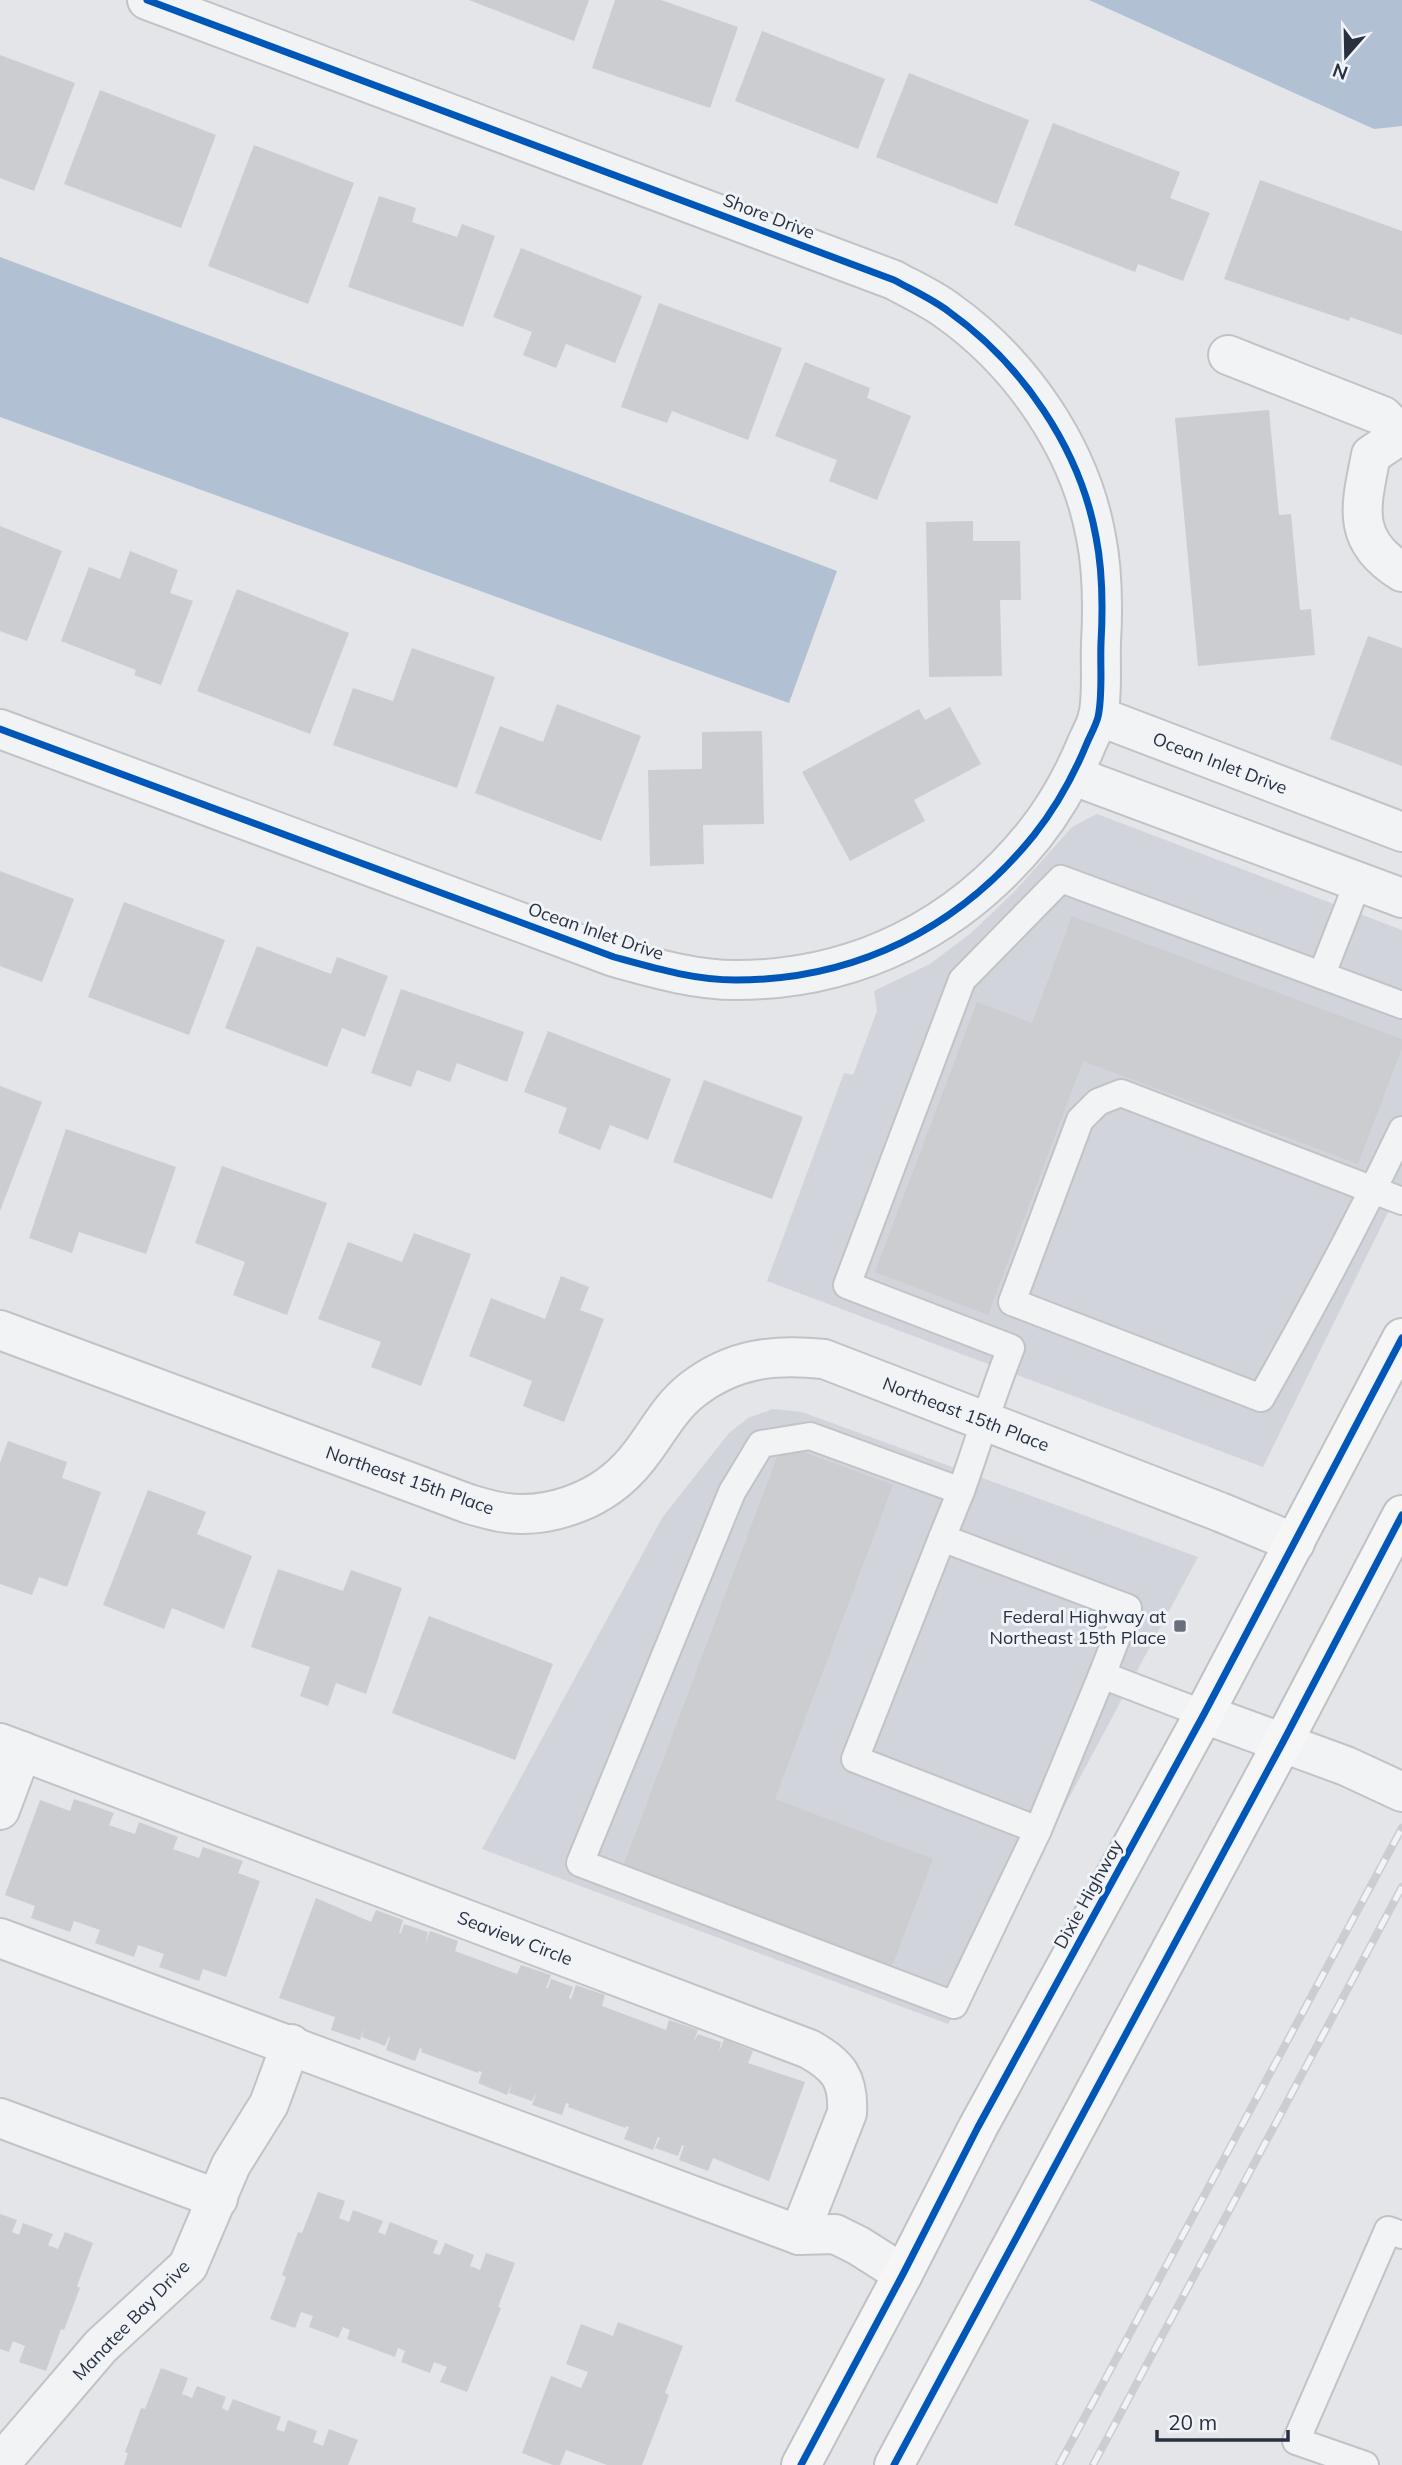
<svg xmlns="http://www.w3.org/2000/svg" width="1402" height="2465" font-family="Mulish,sans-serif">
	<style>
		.built { fill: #d1d4db }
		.water { fill: #b1c1d3 }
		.building { fill: #cbcdd0 }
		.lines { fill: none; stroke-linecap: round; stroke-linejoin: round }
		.service-casing { stroke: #c1c3c6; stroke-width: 30 }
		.minor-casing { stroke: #c1c3c6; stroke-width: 42 }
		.primary-casing { stroke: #bfc2c5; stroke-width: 42 }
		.service { stroke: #f2f3f4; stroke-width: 26 }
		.minor { stroke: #f2f3f4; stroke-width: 38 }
		.primary { stroke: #f6f6f7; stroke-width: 38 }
		.rail-casing { stroke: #cbcdd0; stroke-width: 8 }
		.rail { stroke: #f0f3f7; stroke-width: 5; stroke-dasharray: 16; stroke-linecap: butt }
		.cycleway-casing { stroke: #f0f3f7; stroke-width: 11 }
		.cycleway { stroke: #0057b8; stroke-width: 7 }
		.poi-dot { fill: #6a707b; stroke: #f0f3f7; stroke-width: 2.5 }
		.labels { text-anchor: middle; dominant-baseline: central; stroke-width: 6; stroke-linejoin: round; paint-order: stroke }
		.street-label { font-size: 18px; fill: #293141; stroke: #f0f3f7 }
		.poi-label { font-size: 18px; fill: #293141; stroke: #f0f3f7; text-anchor: end }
	</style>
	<rect width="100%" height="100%" fill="#e3e5e8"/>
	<g class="built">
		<polygon points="1097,814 1402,930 1402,1184 1263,1467 767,1281 844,1073 853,1075 877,1011 874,991 930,964 971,933 1014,892 1072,827"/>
		<polygon points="773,1409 802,1412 1198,1557 948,2024 482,1849 662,1518 729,1433 748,1418"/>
	</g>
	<g class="water">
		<polygon points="1089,0 1402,0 1402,126 1374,129"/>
		<polygon points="0,257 837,571 789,703 0,417"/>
	</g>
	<g class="building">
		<polygon points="469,0 589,0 574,41"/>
		<polygon points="615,0 661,0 738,27 710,108 592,68"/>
		<polygon points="762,31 885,79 858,149 735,101"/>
		<polygon points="0,55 75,83 34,191 0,178"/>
		<polygon points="909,73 1029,120 997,204 876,157"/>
		<polygon points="100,90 216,135 181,228 64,184"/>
		<polygon points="1053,123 1180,172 1170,198 1210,213 1183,281 1138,264 1135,272 1014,225"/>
		<polygon points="254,145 354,183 308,304 208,266"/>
		<polygon points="1260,180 1402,231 1402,335 1350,317 1349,321 1224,279"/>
		<polygon points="379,196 416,208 412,222 457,237 462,224 495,236 463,327 348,287"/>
		<polygon points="521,248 642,296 615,363 566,344 556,368 523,355 532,332 493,317"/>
		<polygon points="659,303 782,348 748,440 672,411 667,423 621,407"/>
		<polygon points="805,362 870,388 867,398 911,416 877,500 829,481 837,460 775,436"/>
		<polygon points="1269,410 1279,515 1291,514 1300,610 1311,609 1315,655 1198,666 1175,418"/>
		<polygon points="973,521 973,541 1020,541 1021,600 1000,600 1002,676 929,677 926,522"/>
		<polygon points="0,526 62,551 27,641 0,631"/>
		<polygon points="130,551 178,570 170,593 193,601 161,685 134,675 136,670 61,641 89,567 120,579"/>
		<polygon points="237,589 349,633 310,734 197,691"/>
		<polygon points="1368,636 1402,648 1402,766 1330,739"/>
		<polygon points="412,648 495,677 457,788 333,745 353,688 393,701"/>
		<polygon points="557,704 641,736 601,841 475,793 500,726 543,742"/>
		<polygon points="950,707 981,764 914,800 925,821 850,861 802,772 919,709 925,720"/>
		<polygon points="762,731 764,824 703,825 704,864 650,866 648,770 702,769 702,732"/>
		<polygon points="0,871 74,899 42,982 0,966"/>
		<polygon points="124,902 225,940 189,1035 88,997"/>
		<polygon points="1072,916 1402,1039 1402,1048 1358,1164 1083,1061 988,1315 875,1272 977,1002 1032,1023"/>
		<polygon points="257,946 331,974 337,957 388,976 365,1037 342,1028 327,1067 225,1028"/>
		<polygon points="401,989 524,1032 507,1082 457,1063 450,1082 417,1070 411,1087 371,1073"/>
		<polygon points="548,1031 671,1079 648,1140 610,1125 600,1150 558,1133 567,1108 524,1092"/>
		<polygon points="704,1080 803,1117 772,1199 673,1162"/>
		<polygon points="0,1086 42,1102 0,1211"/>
		<polygon points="66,1129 176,1167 146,1254 79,1232 72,1253 29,1238"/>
		<polygon points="222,1166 327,1203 287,1315 233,1295 245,1262 195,1243"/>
		<polygon points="414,1233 471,1254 421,1386 371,1367 381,1342 318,1319 348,1242 402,1262"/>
		<polygon points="561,1276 589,1287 580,1310 604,1319 564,1422 523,1406 532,1381 469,1356 491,1298 545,1319"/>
		<polygon points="8,1441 67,1462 62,1478 101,1492 67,1587 39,1577 32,1595 0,1584 0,1463"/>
		<polygon points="782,1444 893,1485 775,1799 933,1859 891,1969 622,1869"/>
		<polygon points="148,1490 206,1512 197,1534 252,1556 224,1629 172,1608 164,1629 103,1605"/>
		<polygon points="278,1569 343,1591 351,1570 402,1588 366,1694 336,1683 328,1706 300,1696 310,1667 251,1647"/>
		<polygon points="429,1616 553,1664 515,1760 392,1713"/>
		<polygon points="74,1799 114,1813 109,1825 135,1834 139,1822 178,1837 173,1849 199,1858 203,1847 243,1861 238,1873 260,1881 226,1977 203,1969 199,1981 159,1967 164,1954 138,1945 134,1957 95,1943 100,1930 74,1921 70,1932 31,1918 35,1906 5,1895 40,1800 70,1811"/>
		<polygon points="316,1898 371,1922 376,1910 403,1920 399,1933 401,1933 404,1924 428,1932 425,1944 430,1931 458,1941 455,1951 517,1974 521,1965 551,1975 546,1988 548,1988 551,1979 573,1987 569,1998 571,1999 576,1985 605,1995 602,2006 666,2030 669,2020 698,2030 693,2043 698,2034 721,2042 719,2052 724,2039 753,2051 748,2063 805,2082 769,2181 713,2158 708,2171 679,2160 684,2146 682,2145 678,2156 655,2148 660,2138 658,2137 653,2150 624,2139 629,2127 626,2126 625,2128 568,2107 569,2104 566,2103 562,2115 532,2105 537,2092 532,2101 509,2093 512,2082 507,2095 478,2083 482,2072 479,2071 478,2073 421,2052 422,2049 420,2048 415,2061 386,2050 390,2037 389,2036 385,2046 362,2037 364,2027 360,2040 331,2030 335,2017 279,1998"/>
		<polygon points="318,2192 345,2201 339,2218 349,2222 353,2210 383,2221 378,2232 385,2235 390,2222 438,2241 433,2253 440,2255 445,2243 474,2255 470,2266 480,2270 486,2253 515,2263 498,2307 501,2308 467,2392 440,2382 447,2367 434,2362 430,2373 401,2362 405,2351 398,2348 395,2357 347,2339 350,2330 343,2327 338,2338 309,2327 313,2316 301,2312 295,2328 270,2319 286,2277 282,2275 298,2232 302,2233"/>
		<polygon points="0,2214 17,2220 12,2232 19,2235 23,2223 53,2234 48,2245 58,2249 65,2232 93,2243 77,2286 80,2288 64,2330 61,2329 46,2371 19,2362 25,2346 13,2341 9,2352 0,2349"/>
		<polygon points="618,2322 683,2346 665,2393 669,2395 642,2465 607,2465 566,2450 560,2465 553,2465 522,2453 551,2376 581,2388 588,2372 566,2364 581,2324 613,2336"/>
		<polygon points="161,2368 188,2378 182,2394 192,2398 197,2386 226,2397 222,2408 228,2411 233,2399 281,2417 276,2429 284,2432 288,2420 317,2431 313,2442 323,2446 329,2429 358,2440 348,2465 124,2465 128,2453 125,2452 141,2408 145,2409"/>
	</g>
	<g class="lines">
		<g class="service-casing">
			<g id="service">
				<polyline points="1322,974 1358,882"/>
				<path d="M 1402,1130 C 1358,1222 1311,1310 1261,1398 L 1012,1302 L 1080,1120 L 1098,1102 L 1121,1093 L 1373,1190 L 1402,1201"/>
				<polyline points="942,1538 961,1491"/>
				<path d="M 1204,1714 L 1102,1675 L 1128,1608 L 942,1538 L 855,1759 L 1038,1830 L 954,2005 L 580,1863 L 732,1492 L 761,1444 L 810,1436 L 961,1491 C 978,1444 992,1395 1011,1348 L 847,1285 L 962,980 L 1061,879 L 1402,1005"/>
				<polyline points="1038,1830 1102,1675"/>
				<polyline points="1365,2465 1296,2441 1388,2230 1402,2235"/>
			</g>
		</g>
		<g class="minor-casing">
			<g id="minor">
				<polyline points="1228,355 1383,416 1401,434"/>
				<path d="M 1402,434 L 1371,455 C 1361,506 1350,540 1402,572"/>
				<polyline points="1098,716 1402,832"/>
				<path d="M 0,729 L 614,957 C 654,968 694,980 736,980 C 856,980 959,928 1034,835 C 1057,806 1073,777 1087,743 C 1091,734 1096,725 1098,717 C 1103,695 1100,665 1101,643 C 1103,607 1103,572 1096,537 C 1080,448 1021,363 948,311 C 932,299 912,290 894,280 L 147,0"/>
				<polyline points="1074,776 1402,898"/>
				<path d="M 0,1330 L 469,1504 C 479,1507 490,1510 500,1512 C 545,1520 597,1502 628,1469 C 652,1445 664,1412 692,1390 C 733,1358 774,1354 824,1359 L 1220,1512 L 1295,1543"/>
				<polyline points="1204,1714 1346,1766 1402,1792"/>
				<path d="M 0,1743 L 809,2049 C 838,2065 849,2079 847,2113 L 799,2235"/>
				<polyline points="0,1810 22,1751"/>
				<polyline points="0,1938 799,2235 835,2234 859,2246 903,2274"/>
				<polyline points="0,2118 218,2199"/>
				<polyline points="0,2464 101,2346 188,2266 231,2165 269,2104 291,2044"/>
			</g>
		</g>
		<g class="primary-casing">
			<g id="primary">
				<polyline points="801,2465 903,2274 978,2127 1204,1714 1402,1338"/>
				<polyline points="894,2465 1283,1742 1402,1515"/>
			</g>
		</g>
		<use href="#service" class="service"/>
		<use href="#minor" class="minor"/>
		<use href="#primary" class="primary"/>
		<g class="rail-casing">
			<g id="rail">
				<polyline points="1059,2465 1402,1828"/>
				<polyline points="1093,2465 1402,1887"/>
			</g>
		</g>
		<use href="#rail" class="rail"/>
		<g class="cycleway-casing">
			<g id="cycleway">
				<path d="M 0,729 L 614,957 C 654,968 694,980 736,980 C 856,980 959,928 1034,835 C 1057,806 1073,777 1087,743 C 1091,734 1096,725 1098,717 C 1103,695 1100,665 1101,643 C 1103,607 1103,572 1096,537 C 1080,448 1021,363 948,311 C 932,299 912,290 894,280 L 147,0"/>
				<polyline points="801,2465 903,2274 978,2127 1204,1714 1402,1338"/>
				<polyline points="894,2465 1283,1742 1402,1515"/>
			</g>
		</g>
		<use href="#cycleway" class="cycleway"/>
	</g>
	<rect class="poi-dot" x="1173" y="1619" width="14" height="14" rx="3.5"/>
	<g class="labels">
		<g class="street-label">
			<text transform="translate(769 216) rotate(21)">Shore Drive</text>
			<text transform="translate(1220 763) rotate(21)">Ocean Inlet Drive</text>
			<text transform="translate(596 931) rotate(19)">Ocean Inlet Drive</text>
			<text transform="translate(966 1414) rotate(21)">Northeast 15th Place</text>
			<text transform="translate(410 1480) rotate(19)">Northeast 15th Place</text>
			<text transform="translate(1088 1894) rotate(-61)">Dixie Highway</text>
			<text transform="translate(515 1938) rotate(21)">Seaview Circle</text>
			<text transform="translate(131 2320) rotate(-46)">Manatee Bay Drive</text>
		</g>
		<g class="poi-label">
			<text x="1166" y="1616">Federal Highway at<tspan x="1166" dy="21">Northeast 15th Place</tspan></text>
		</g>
	</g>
	<g transform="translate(1346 56) rotate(200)" stroke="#f0f3f7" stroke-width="5" paint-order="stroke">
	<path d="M0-5L12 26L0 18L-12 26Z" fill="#293141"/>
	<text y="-10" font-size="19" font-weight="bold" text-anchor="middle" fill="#293141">N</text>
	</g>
	<path d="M1157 2430v10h131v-10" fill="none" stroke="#293141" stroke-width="3.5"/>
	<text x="1168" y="2430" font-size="21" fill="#293141" stroke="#f0f3f7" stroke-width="5" paint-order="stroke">20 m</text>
</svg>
